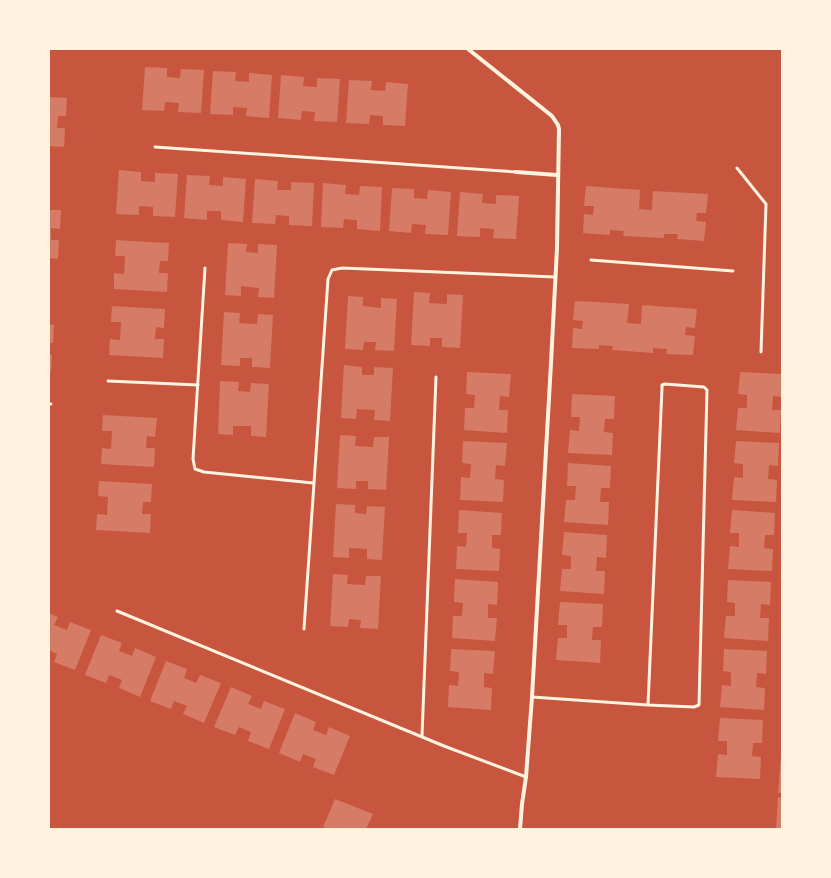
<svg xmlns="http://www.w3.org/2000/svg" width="831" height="878" font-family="Inter,sans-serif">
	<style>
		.building { fill: #d67c66 }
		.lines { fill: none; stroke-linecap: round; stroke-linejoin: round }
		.service { stroke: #fff3e0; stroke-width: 3 }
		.minor { stroke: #fff3e0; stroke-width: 4 }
	</style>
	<rect width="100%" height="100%" fill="#c8553d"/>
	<g class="building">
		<polygon points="145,67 167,68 167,77 180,78 181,69 204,70 201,113 178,112 179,103 165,102 164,111 142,110"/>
		<polygon points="213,71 236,72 235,81 249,82 249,73 272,75 269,118 246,116 247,108 233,107 233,115 210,114"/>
		<polygon points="281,75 304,77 303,86 317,87 317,78 340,79 337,122 314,121 315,112 302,111 301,120 278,118"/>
		<polygon points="349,80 372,81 371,90 385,91 386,82 408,84 405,126 383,125 383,116 370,115 369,124 346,123"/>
		<polygon points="49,97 67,98 66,116 58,116 57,128 65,128 64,147 49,146"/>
		<polygon points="119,170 141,172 141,181 155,182 155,173 178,174 175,217 153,216 153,207 139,206 139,215 116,214"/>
		<polygon points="187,175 210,176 209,185 223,186 223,177 246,179 243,222 221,220 221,211 207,211 207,220 184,218"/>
		<polygon points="255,179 278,181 277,190 291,190 291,182 314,183 312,226 289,225 289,216 276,215 275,224 252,223"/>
		<polygon points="323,183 346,185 345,194 359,195 360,186 382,187 380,231 357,229 357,220 344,219 343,228 321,227"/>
		<polygon points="586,186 640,190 639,209 652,210 653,191 708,194 706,213 697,213 696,221 706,222 704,241 677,239 678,234 664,234 664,238 623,236 624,231 610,230 610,235 583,233 584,214 593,215 594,206 584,206"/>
		<polygon points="392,188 414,189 414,198 427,199 428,190 451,192 448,235 425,234 426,225 412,224 411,233 389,231"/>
		<polygon points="460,192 483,194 482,203 496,204 496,195 519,196 516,239 493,238 494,229 480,228 480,237 457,236"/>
		<polygon points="49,210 61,210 60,229 51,228 51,240 59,240 58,259 49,258"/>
		<polygon points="116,240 169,243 168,261 160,261 159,273 168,273 167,292 114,289 114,273 124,274 125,256 115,256"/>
		<polygon points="228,243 247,244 246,252 258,253 258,244 277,245 274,298 258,297 259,288 241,286 241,296 225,295"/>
		<polygon points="414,292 430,293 429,303 447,304 447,294 463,295 460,348 442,347 442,338 430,338 430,346 411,345"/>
		<polygon points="348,296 363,297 363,306 381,308 381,298 397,299 394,351 375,350 376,342 364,342 363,350 345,349"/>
		<polygon points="575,301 629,304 627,323 641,324 642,305 697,309 695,328 686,327 685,335 695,336 693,355 666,354 667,349 653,348 653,353 612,350 613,346 599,345 599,349 572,348 573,328 582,329 583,321 573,320"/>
		<polygon points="112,306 165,309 164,328 156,327 155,339 164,339 163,358 109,355 110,339 120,340 121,322 111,322"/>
		<polygon points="224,312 240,313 239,323 257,324 258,314 273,315 270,368 252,367 252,358 240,358 240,366 221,365"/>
		<polygon points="49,324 54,325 53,343 49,343"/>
		<polygon points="49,355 52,355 51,373 49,373"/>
		<polygon points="344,365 362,367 362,375 374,375 374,367 393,368 390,421 374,420 375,410 357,409 356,419 341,418"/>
		<polygon points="467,372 511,374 509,397 500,396 499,410 508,410 507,433 464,430 465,408 474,408 475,395 466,394"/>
		<polygon points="740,372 782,374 782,397 773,396 772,410 781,410 780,433 736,430 738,408 747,408 747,395 738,394"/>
		<polygon points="220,381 239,382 238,391 250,392 251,383 269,384 266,437 251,436 251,426 233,426 233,435 218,434"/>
		<polygon points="572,394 615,396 614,419 605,419 604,432 613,433 612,455 568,453 570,430 579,431 580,417 571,417"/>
		<polygon points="103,415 157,418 155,437 147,436 146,448 155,448 154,467 101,464 102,448 111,449 112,431 102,431"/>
		<polygon points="340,435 356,436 355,446 373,447 374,437 389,437 386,490 368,489 368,481 356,481 356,489 337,488"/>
		<polygon points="463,441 507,443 505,466 496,465 495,479 504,480 503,502 460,500 461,477 470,478 471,464 462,463"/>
		<polygon points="736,441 779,443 778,466 769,465 768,479 777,480 776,502 732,500 734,477 743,478 743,464 734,463"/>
		<polygon points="568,463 611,466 610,488 601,488 600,502 609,502 608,525 564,522 566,500 575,500 576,486 567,486"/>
		<polygon points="99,481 152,484 151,502 143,502 142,514 151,514 150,533 96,530 97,514 107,515 108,497 98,496"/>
		<polygon points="336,504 355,505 355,513 366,514 367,506 385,507 382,560 367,559 367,549 349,548 349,558 333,557"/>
		<polygon points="459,510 502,513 501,535 492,535 492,548 500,549 499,571 456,569 457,546 466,547 467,533 458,533"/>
		<polygon points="732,510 775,513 774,535 765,535 764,548 773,549 772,571 728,569 730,546 739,547 739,533 730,533"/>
		<polygon points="564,532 607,535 606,558 597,557 596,571 605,571 604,594 560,591 562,569 571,569 571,556 562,555"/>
		<polygon points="333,574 348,575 347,584 365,585 366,576 381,576 378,629 360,628 361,620 349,619 348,627 330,626"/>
		<polygon points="455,579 498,582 497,605 488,604 488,618 497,618 495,641 452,638 453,616 462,616 463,603 454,602"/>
		<polygon points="728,580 771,582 770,605 761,604 760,618 769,618 768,641 724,638 726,616 735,616 735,603 727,602"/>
		<polygon points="560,602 603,604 602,627 593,627 592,640 601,640 600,663 556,660 558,638 567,638 567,625 558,625"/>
		<polygon points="49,613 58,617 54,625 67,630 70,622 91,630 75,670 54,662 57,654 49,650"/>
		<polygon points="101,635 122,643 119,651 132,656 135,648 156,657 140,697 119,688 122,680 109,675 106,683 85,675"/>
		<polygon points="451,649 495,651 493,674 484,673 484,687 492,688 491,710 448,707 449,685 458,686 459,672 450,671"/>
		<polygon points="724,649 767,651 766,674 757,673 756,687 765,688 764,710 720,707 722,685 731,686 731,672 723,671"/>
		<polygon points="166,661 187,669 184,678 196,683 200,675 221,683 204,723 183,714 187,706 174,701 171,709 150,701"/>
		<polygon points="231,687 252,696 248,704 261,709 264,701 285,709 269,749 248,741 251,732 239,727 235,735 214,727"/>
		<polygon points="295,713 316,722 313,730 326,735 329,727 350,736 334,775 313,767 316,759 303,754 300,762 279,753"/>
		<polygon points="720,718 763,720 762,743 753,743 752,756 761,757 760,779 716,777 718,754 727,755 727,741 718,741"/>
		<polygon points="781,755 782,755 782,793 778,793"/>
		<polygon points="778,797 782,798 782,829 776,829"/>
		<polygon points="335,799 373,814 366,829 329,829 323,827"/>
	</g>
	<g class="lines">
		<g class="service">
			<polyline points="155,147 516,172"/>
			<polyline points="737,168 766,204 761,352"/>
			<polyline points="591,260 733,271"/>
			<polyline points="205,268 193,459 195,469 204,472 313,483"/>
			<polyline points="108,381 198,385"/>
			<polyline points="49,404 51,404"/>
			<polyline points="117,611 444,746 526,777"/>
			<polyline points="304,629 328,279 332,270 342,268 555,277"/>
			<polyline points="532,697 648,705 694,707 699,705 707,390 704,387 665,384 662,385 662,388 648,705"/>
			<polyline points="422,736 436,377"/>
		</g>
		<g class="minor">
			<polyline points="468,49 552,116 558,125 559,129 557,248 551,363 532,697 526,777 522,804 520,829"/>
			<polyline points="516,172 557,175"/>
		</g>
	</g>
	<rect width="831" height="878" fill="none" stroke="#fff3e0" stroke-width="100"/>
</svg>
